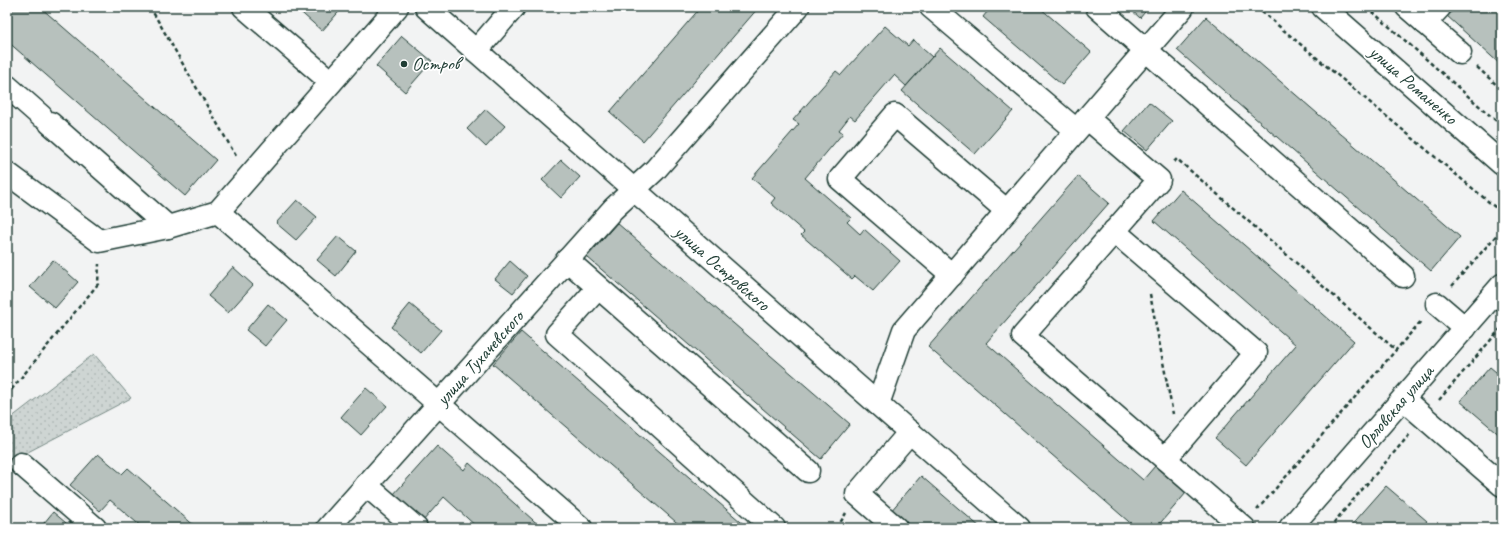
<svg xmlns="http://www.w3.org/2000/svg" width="1509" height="535" font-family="Caveat,sans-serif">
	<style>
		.grass { fill: url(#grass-dots); stroke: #768984 }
		.building { fill: #b7c1bd; stroke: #1f3d34 }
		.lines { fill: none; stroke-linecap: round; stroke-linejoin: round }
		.minor-casing { stroke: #1f3d34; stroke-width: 25 }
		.major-casing { stroke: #1f3d34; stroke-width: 25 }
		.path { stroke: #1f3d34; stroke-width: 2.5; stroke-dasharray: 4 3; stroke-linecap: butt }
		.minor { stroke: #fff; stroke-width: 22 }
		.major { stroke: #fff; stroke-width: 22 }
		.poi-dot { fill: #1f3d34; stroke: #fff; stroke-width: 1.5 }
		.labels { text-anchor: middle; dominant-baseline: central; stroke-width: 3.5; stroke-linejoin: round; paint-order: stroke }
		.poi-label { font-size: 19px; fill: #1f3d34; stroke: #fff; text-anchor: start }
		.street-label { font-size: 19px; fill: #1f3d34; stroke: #fff }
	</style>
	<defs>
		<pattern id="grass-dots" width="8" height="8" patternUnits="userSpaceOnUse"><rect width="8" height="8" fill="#ced5d3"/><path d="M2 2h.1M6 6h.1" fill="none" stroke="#b0b8b6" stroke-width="1.8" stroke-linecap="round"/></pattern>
	</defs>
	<rect width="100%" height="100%" fill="#f2f3f3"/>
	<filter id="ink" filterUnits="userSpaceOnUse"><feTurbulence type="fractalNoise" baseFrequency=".025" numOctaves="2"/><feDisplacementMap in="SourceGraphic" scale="8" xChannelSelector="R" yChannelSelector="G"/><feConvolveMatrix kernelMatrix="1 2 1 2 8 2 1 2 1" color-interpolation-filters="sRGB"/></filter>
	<g filter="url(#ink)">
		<polygon class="grass" points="94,354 131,398 7,463 7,421"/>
		<g class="building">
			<polygon points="7,7 40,7 216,160 185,196 7,41"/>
			<polygon points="295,7 343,7 322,31"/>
			<polygon points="701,7 759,7 643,141 610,112"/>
			<polygon points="991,7 1039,7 1091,52 1062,85 983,17"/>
			<polygon points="1128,7 1149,7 1140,18"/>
			<polygon points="1453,7 1502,7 1502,66 1446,15"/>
			<polygon points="1206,17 1460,237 1431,271 1177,50"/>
			<polygon points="885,26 908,46 913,40 932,57 906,86 894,75 855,120 850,116 839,130 843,133 805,178 851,218 847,222 860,234 864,229 900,261 873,291 855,276 852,279 801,235 804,232 771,203 775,198 752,178 799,124 793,120 836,71 841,75"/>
			<polygon points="402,36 432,61 405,92 376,66"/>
			<polygon points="940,48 1013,111 975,154 902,91"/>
			<polygon points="1149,102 1172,121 1147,150 1124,131"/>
			<polygon points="486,109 505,126 486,147 467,129"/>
			<polygon points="561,160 580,177 561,198 542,180"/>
			<polygon points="1078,176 1109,203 986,343 1143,480 1155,466 1186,493 1156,528 1136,528 928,347"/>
			<polygon points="1181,190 1354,341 1246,465 1215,438 1296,345 1154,221"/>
			<polygon points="297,200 317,217 296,240 276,223"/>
			<polygon points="617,223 850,424 821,459 587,257"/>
			<polygon points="338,236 356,251 336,276 317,260"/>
			<polygon points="53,260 78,282 55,308 30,287"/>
			<polygon points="510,261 527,276 513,293 495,279"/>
			<polygon points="233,267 253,285 228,313 208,296"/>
			<polygon points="268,304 287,320 265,346 246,330"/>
			<polygon points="410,304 441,330 421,353 391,327"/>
			<polygon points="521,332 748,528 683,528 493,364"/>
			<polygon points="1490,367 1502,377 1502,437 1460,401"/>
			<polygon points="366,388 387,406 361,435 341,417"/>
			<polygon points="437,446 464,470 469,463 542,528 478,528 444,497 423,521 393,495"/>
			<polygon points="98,454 122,474 128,468 197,528 143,528 110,500 100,511 70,485"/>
			<polygon points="921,476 981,528 908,528 890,512"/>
			<polygon points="1386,486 1427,521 1421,528 1349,528"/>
			<polygon points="53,512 72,528 40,528"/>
		</g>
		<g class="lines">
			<g class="minor-casing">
				<g id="minor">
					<polyline points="244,7 331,82"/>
					<polyline points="426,7 1019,528"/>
					<polyline points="931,7 1076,130"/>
					<polyline points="1097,7 1403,276"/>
					<polyline points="1407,7 1460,53"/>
					<polyline points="1425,23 1440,7"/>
					<polyline points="476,51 514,7"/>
					<polyline points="7,86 41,116"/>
					<polyline points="1087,118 1159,180 1023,336 1165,459 1256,353 1114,231"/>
					<polyline points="50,123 168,227"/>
					<polyline points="7,173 99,241 168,227 218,212 397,7"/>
					<polyline points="218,212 581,528"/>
					<polyline points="567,260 808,471"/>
					<polyline points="952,275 840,179 895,115 1007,211"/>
					<polyline points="598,288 557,334 774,528"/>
					<polyline points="1437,304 1465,328"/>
					<polyline points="1403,399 1502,485"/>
					<polyline points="878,404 904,330 1183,7"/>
					<polyline points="1165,459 1244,528"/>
					<polyline points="21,464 95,528"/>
					<polyline points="366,485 416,528"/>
					<polyline points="328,528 613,209 655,170 798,7"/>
					<polyline points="896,528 857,494 910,432"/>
					<polyline points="1290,528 1502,285"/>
				</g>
			</g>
			<g class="major-casing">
				<polyline id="major" points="1323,7 1502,164"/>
			</g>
			<g class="path">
				<polyline points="150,7 236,156"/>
				<polyline points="1256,7 1502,213"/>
				<polyline points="1367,7 1502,126"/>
				<polyline points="1477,67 1502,90"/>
				<polyline points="1174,162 1177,159 1396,350"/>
				<polyline points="1452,286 1502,229"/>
				<polyline points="1150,294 1173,414"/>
				<polyline points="7,395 98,284 99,264"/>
				<polyline points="1439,400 1502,327"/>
				<polyline points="1257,510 1422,320"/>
				<polyline points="837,528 846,513"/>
				<polyline points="1329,528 1410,434"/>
			</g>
			<use href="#minor" class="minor"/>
			<use href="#major" class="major"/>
		</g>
	</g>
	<circle class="poi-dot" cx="404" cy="64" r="4"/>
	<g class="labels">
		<g class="poi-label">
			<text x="412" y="64">Остров</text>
		</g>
		<g class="street-label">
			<text transform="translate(1413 85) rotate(41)">улица Романенко</text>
			<text transform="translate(722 268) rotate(41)">улица Островского</text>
			<text transform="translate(480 358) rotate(-48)">улица Тухачевского</text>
			<text transform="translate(1396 407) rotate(-49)">Орловская улица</text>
		</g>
	</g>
	<rect width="1509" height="535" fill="none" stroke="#fff" stroke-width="24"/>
	<rect x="12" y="12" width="1485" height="511" fill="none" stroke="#1f3d34" stroke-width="1.5" filter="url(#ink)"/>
</svg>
